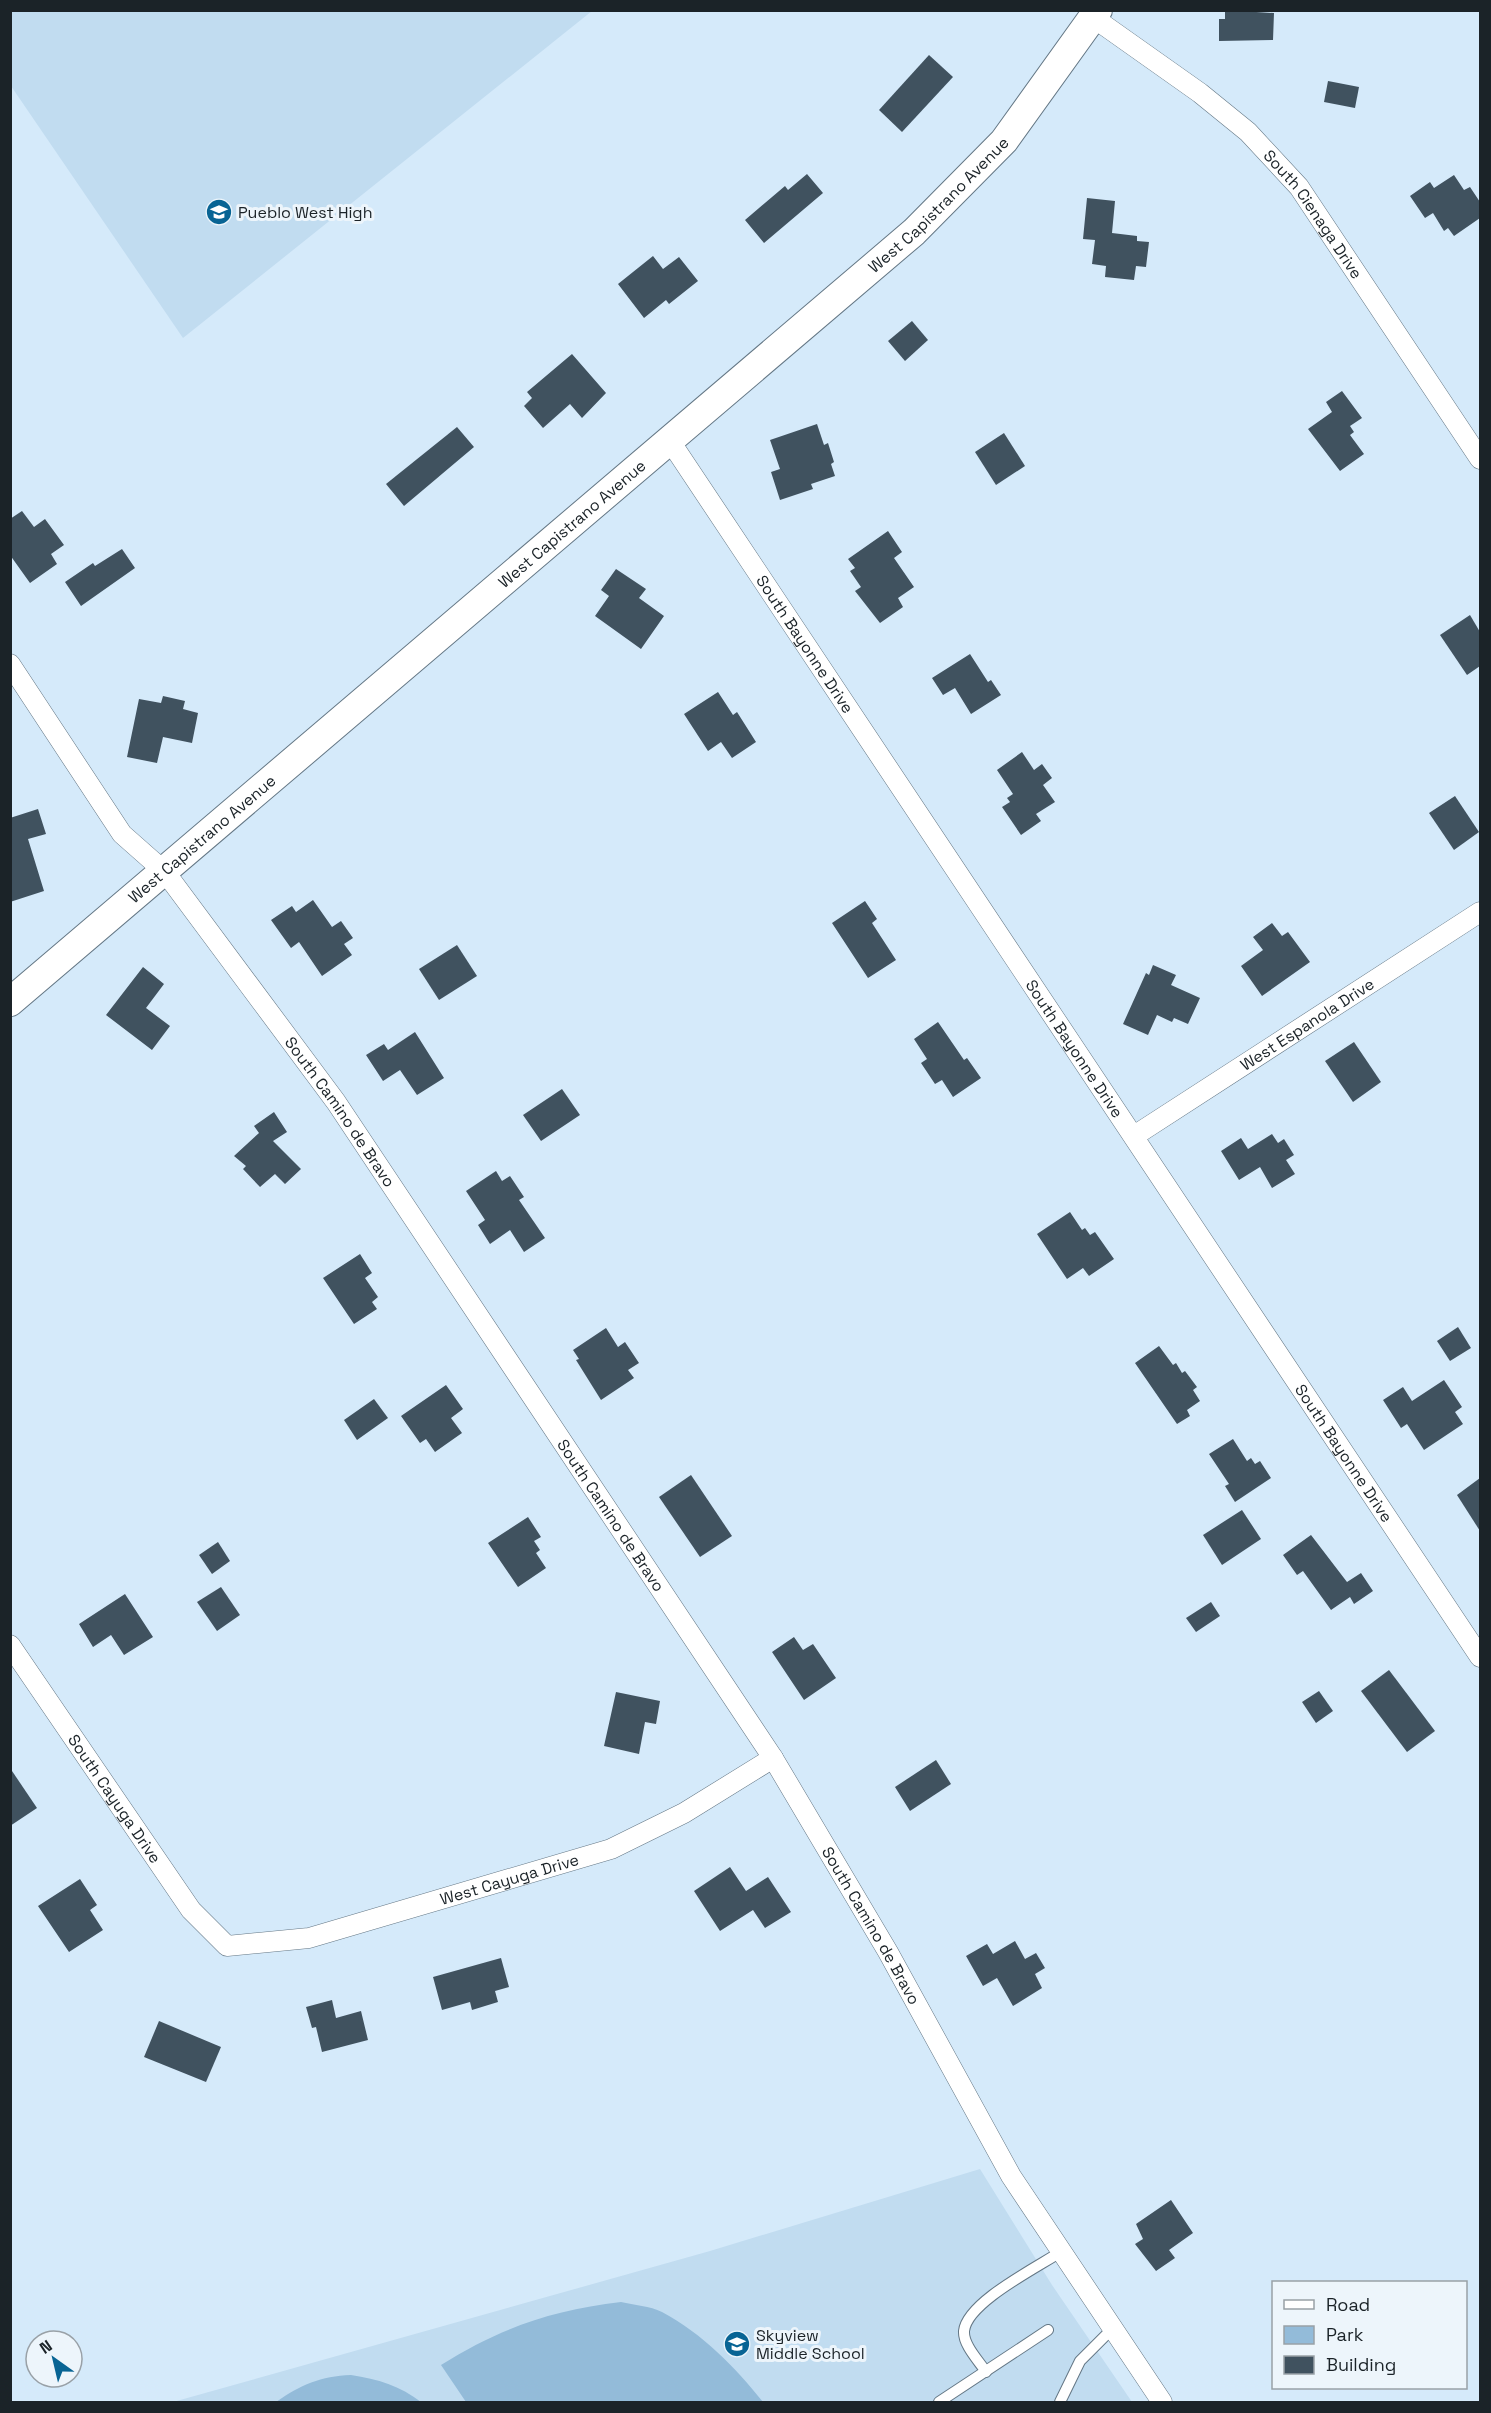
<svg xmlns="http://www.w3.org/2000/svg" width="1491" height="2413" font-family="'Space Grotesk',sans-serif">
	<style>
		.built { fill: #c1dcf0 }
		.green { fill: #93bbd9 }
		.building { fill: #40525f }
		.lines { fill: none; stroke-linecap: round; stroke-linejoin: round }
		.lane-casing { stroke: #647785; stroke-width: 12 }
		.street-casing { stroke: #647785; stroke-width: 21 }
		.secondary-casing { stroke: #647785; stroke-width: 30 }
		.lane { stroke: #fff; stroke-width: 10 }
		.street { stroke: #fff; stroke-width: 20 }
		.secondary { stroke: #fff; stroke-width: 28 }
		.labels { text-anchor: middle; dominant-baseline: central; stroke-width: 6; stroke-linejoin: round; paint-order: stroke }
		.street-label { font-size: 16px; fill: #1b2328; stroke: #edf5fb }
		.poi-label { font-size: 16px; fill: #1b2328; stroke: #edf5fb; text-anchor: start }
	</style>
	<rect width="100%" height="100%" fill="#d5eafa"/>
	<g class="built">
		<polygon points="10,11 11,10 592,11 183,338 11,86"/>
		<polygon points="980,2169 1052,2285 1132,2402 173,2402 710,2251"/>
	</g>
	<g class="green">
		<path d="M 621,2302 C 634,2305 650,2306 662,2312 C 703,2334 735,2367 763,2402 L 466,2402 L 441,2365 C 500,2328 552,2310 621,2302 Z"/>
		<path d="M 351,2375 C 378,2379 400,2386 421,2402 L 276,2402 C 300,2385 321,2376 351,2375 Z"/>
	</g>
	<g class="building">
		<polygon points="1225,10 1274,13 1273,40 1219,41 1219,19 1225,19"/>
		<polygon points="929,55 953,77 902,132 879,110"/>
		<polygon points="1328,81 1359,87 1355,108 1324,102"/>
		<polygon points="807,174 823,193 764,243 745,220 785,186 788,190"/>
		<polygon points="1454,175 1464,190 1470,187 1480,202 1480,218 1454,236 1448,228 1444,231 1433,213 1425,218 1410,196 1430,182 1434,188"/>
		<polygon points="1087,198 1115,201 1112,233 1137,236 1137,241 1149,242 1146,267 1136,266 1134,280 1105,277 1106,266 1092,264 1095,240 1083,239"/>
		<polygon points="653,256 663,269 679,257 698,281 669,304 666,300 644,318 618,284"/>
		<polygon points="912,321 928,340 905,361 888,341"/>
		<polygon points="572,354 606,393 582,418 570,404 543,428 524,406 532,398 527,392"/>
		<polygon points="1342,391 1362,418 1350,426 1354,432 1350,435 1364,454 1340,471 1308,429 1332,412 1326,402"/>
		<polygon points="817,424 824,445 828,443 834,462 831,464 835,476 811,484 813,489 780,500 771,472 780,469 770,440"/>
		<polygon points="457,427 474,447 404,506 386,484"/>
		<polygon points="1004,433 1025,466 996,485 975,452"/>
		<polygon points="22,511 34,527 45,519 64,545 51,554 57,564 30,583 10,555 10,519"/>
		<polygon points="888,531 902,552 894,558 914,587 898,598 903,607 880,623 855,591 861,587 850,571 855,568 848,559"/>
		<polygon points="122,549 135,568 81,606 65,582 93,563 95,566"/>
		<polygon points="616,569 646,589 639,598 664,616 641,649 595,616 609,596 601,590"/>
		<polygon points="1470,615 1480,632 1480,666 1467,675 1440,635"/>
		<polygon points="970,654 988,682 991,680 1001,695 971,714 955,688 943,695 932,678"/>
		<polygon points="718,692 733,715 737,712 756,742 732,758 721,742 708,751 684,714"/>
		<polygon points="163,696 185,701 183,709 198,713 192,743 163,737 157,763 127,757 139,699 161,703"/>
		<polygon points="1022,752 1034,770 1042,764 1052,778 1043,785 1055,802 1036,814 1041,821 1021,835 1002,807 1010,802 1007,798 1013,794 997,770"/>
		<polygon points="1455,796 1479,832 1454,850 1429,813"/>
		<polygon points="38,809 46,834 28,839 44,891 10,902 10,818"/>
		<polygon points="313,900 332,927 341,921 353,938 344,944 352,955 322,976 299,942 291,948 271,920 292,906 296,912"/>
		<polygon points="865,901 877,919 872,923 896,960 868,978 832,923"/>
		<polygon points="1272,923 1282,936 1288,932 1310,962 1262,996 1241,966 1263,950 1253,937"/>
		<polygon points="457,945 477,976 439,1000 419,969"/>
		<polygon points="1153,965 1176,975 1171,985 1200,998 1188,1024 1174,1018 1172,1022 1157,1015 1148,1035 1123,1024 1146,973 1149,975"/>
		<polygon points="143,967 164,984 146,1008 170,1026 152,1050 106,1015"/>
		<polygon points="938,1022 964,1060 967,1058 981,1078 953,1097 942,1080 935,1084 921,1063 927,1059 914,1039"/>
		<polygon points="415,1032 444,1078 417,1095 400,1070 383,1081 366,1055 384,1044 388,1050"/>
		<polygon points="1354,1042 1381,1082 1353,1102 1325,1061"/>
		<polygon points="562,1089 580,1115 541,1141 523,1115"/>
		<polygon points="274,1112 287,1132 273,1141 301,1169 285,1184 275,1174 260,1187 243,1169 246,1166 234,1156 259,1133 254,1126"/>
		<polygon points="1272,1134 1278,1143 1284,1139 1294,1155 1286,1160 1295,1174 1272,1188 1260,1167 1239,1180 1221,1151 1241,1138 1248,1149"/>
		<polygon points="496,1171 502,1181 510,1176 524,1197 519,1200 545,1238 524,1252 510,1230 490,1244 478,1225 485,1220 466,1191"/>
		<polygon points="1070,1212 1082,1230 1085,1228 1090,1235 1095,1232 1114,1259 1089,1276 1083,1268 1067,1279 1037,1234"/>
		<polygon points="360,1254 372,1273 365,1278 378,1297 372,1302 377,1309 354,1324 323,1278"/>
		<polygon points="1458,1327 1471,1348 1450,1361 1437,1341"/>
		<polygon points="606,1328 618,1347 625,1342 639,1363 628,1370 634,1378 601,1400 576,1360 579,1359 573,1350"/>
		<polygon points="1159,1346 1173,1365 1176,1363 1182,1373 1185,1371 1197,1387 1193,1390 1200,1401 1187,1410 1190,1416 1177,1424 1135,1363"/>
		<polygon points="1444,1380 1462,1407 1455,1412 1463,1424 1424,1450 1407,1424 1401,1428 1383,1400 1403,1387 1412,1401"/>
		<polygon points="446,1385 463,1409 451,1418 462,1433 435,1452 426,1439 420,1443 401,1416"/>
		<polygon points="374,1399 388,1418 357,1440 344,1420"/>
		<polygon points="1233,1439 1247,1461 1251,1458 1255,1464 1260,1461 1271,1478 1235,1502 1225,1486 1229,1484 1209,1454"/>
		<polygon points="691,1475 732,1536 700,1557 659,1497"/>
		<polygon points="1480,1478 1480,1531 1457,1495"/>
		<polygon points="1242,1510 1261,1539 1222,1565 1203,1535"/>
		<polygon points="528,1517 541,1537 534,1541 540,1550 536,1553 546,1568 518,1587 488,1543"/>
		<polygon points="1311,1535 1347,1582 1361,1573 1373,1591 1354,1604 1350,1597 1331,1610 1303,1571 1297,1575 1283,1555"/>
		<polygon points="218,1542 230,1561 212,1574 199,1555"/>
		<polygon points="221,1587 240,1615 217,1631 197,1602"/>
		<polygon points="125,1594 153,1637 124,1655 111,1635 93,1647 79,1624"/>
		<polygon points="1211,1602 1220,1616 1196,1632 1186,1618"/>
		<polygon points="794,1637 803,1650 813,1644 836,1678 804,1700 772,1652"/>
		<polygon points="1389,1670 1435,1731 1407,1752 1361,1691"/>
		<polygon points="1319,1691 1333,1711 1316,1723 1302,1702"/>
		<polygon points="616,1692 660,1701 656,1724 645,1722 639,1754 604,1746"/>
		<polygon points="936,1760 951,1784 910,1811 895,1787"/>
		<polygon points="10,1768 37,1808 10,1826"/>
		<polygon points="730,1867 746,1891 768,1877 791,1912 765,1928 753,1910 720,1931 694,1891"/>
		<polygon points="80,1879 97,1905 90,1910 103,1930 69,1952 38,1906"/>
		<polygon points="1015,1941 1025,1959 1036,1953 1045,1968 1035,1974 1042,1988 1013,2006 997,1978 983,1986 966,1956 987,1944 993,1954"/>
		<polygon points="501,1958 509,1987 495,1991 498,2002 472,2010 470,2002 442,2010 433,1977"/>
		<polygon points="332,2000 336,2018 361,2011 368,2040 322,2052 316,2027 312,2028 306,2007"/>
		<polygon points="159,2021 221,2047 206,2082 144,2057"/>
		<polygon points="1171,2200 1193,2233 1169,2250 1175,2258 1156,2271 1135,2244 1143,2239 1136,2224"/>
	</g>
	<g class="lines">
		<g class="lane-casing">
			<g id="lane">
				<path d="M 986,2372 C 979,2361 963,2345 964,2331 C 967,2302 1038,2267 1062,2251"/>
				<polyline points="939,2402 1048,2330"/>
				<polyline points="1060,2402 1080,2361 1113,2328"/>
			</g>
		</g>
		<g class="street-casing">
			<g id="street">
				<path id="s1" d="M 1094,18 L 1200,93 L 1248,132 L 1299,187 L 1480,459"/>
				<path id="s2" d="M 670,441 L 1480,1657"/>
				<path id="s3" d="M 10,664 L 122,834 L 165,872 L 336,1102 L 773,1758 L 888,1952 L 1011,2176 L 1162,2402"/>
				<path id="s4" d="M 1134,1136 L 1480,912"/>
				<path id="s5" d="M 10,1645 L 191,1910 L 227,1946 L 309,1938 L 611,1849 L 684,1813 L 773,1758"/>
			</g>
		</g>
		<g class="secondary-casing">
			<g id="secondary">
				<path id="s6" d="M 10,1002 L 914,232 L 1004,141 L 1098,10"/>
			</g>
		</g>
		<use href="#lane" class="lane"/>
		<use href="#street" class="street"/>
		<use href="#secondary" class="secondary"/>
	</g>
	<defs>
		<g id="school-disc" transform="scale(1.35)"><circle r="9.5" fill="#086494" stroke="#edf5fb"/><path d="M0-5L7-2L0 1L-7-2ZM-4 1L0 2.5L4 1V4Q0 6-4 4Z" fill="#fff"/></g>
	</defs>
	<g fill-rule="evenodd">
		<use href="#school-disc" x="219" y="212"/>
		<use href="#school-disc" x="737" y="2344"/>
	</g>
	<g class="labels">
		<g class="street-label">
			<text stroke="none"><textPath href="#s6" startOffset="1224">West Capistrano Avenue</textPath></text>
			<text stroke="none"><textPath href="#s1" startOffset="297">South Cienaga Drive</textPath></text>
			<text stroke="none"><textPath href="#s6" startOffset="738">West Capistrano Avenue</textPath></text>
			<text stroke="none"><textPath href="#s2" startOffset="244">South Bayonne Drive</textPath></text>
			<text stroke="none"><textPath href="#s6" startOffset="252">West Capistrano Avenue</textPath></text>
			<text stroke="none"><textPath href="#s4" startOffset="206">West Espanola Drive</textPath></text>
			<text stroke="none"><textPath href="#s2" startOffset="730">South Bayonne Drive</textPath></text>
			<text stroke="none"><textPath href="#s3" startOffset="558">South Camino de Bravo</textPath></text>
			<text stroke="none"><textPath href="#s2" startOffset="1216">South Bayonne Drive</textPath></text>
			<text stroke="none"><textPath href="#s3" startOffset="1044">South Camino de Bravo</textPath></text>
			<text stroke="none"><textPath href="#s5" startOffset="186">South Cayuga Drive</textPath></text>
			<text stroke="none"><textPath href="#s5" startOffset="663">West Cayuga Drive</textPath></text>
			<text stroke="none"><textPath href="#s3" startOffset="1530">South Camino de Bravo</textPath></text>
		</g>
		<g class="poi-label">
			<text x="238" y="212">Pueblo West High</text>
			<text x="756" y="2335">Skyview<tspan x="756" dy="18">Middle School</tspan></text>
		</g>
	</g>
	<rect width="1491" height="2413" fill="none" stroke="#1b2328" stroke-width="24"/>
	<rect x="1272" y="2281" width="195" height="108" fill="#edf5fb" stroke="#99a1a7" stroke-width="1.5"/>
	<rect x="1284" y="2300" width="30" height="9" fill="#ffffff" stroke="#99a1a7" stroke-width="1.5"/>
	<text x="1326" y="2311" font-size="18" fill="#1b2328">Road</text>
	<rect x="1284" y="2326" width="30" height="18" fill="#93bbd9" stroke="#99a1a7" stroke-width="1.5"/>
	<text x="1326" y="2341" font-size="18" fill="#1b2328">Park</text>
	<rect x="1284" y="2356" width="30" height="18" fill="#40525f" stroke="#99a1a7" stroke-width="1.5"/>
	<text x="1326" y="2371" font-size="18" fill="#1b2328">Building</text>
	<g transform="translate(54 2359) rotate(326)"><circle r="28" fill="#edf5fb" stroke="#99a1a7" stroke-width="1.5"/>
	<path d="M0-4.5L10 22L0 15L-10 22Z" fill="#086494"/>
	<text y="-9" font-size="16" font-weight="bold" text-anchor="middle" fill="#1b2328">N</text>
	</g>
</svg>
